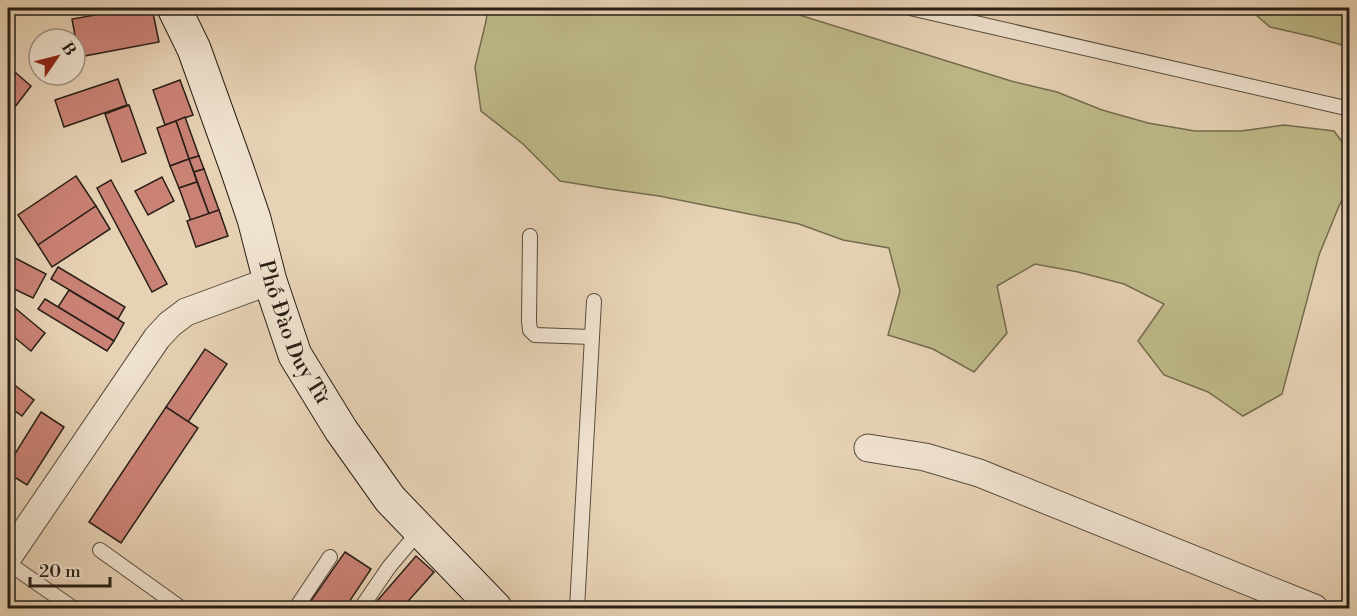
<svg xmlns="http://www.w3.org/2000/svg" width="1357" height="616" font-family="'Libre Bodoni',serif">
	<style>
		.green { fill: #beba88; stroke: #746c50; stroke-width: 1.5 }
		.building { fill: #cb8276; stroke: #291f17; stroke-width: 1.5 }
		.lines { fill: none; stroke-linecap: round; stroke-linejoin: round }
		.lane-casing { stroke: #584c3e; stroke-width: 16 }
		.street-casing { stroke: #584c3e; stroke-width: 29 }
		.secondary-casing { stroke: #291f17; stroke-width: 35 }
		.lane { stroke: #efe2cf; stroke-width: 14 }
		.street { stroke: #efe2cf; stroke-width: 27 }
		.secondary { stroke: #efe2cf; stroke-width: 33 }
		.labels { text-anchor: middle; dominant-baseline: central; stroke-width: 5; stroke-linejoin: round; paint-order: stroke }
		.street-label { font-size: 21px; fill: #291f17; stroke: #efe2cf }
	</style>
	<rect width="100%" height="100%" fill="#e7d2b5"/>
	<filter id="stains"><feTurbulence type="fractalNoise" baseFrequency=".00333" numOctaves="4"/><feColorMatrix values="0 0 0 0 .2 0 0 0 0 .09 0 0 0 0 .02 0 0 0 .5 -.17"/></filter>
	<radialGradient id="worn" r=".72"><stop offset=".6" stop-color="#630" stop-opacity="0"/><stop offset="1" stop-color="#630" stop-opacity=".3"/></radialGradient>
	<g class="green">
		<polygon points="488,8 777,8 1011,81 1057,92 1102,110 1148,123 1195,131 1241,131 1284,125 1334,131 1349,151 1349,187 1339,206 1319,255 1282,394 1243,416 1208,392 1164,375 1138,341 1164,304 1124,284 1078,272 1035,264 997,286 1007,333 974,372 933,349 888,335 900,291 889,248 843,240 799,224 659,196 609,189 560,181 523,144 481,111 475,67 486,21"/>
		<polygon points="1248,8 1349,8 1349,47 1314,37 1270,27"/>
	</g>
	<g class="building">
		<polygon points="8,8 14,8 11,28 8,27"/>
		<polygon points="98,8 128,8 128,9 100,14"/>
		<polygon points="135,8 152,8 159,42 79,57 72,19"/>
		<polygon points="16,73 31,86 8,116 8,84"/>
		<polygon points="118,79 127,105 64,127 55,100"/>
		<polygon points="180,80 193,115 165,125 153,90"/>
		<polygon points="129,105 146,153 122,162 105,114"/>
		<polygon points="185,117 199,156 189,159 176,121"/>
		<polygon points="176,121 189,159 170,166 157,128"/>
		<polygon points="199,156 204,169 194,172 189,159"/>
		<polygon points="189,159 197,182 179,188 170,166"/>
		<polygon points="204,169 219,210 209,214 194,172"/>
		<polygon points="76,176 96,206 38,245 18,215"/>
		<polygon points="162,177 174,201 148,215 135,191"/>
		<polygon points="111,180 167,284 152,292 97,188"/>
		<polygon points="197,182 209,214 191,221 179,188"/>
		<polygon points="96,206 110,229 52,267 38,245"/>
		<polygon points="219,210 228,236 196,247 187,221"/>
		<polygon points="15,258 46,274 33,298 8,286 8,273"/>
		<polygon points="58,267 125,307 118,319 51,279"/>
		<polygon points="69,290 124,323 114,341 58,307"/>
		<polygon points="45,299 114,341 107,351 38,309"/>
		<polygon points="15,308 45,333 31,351 8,332 8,317"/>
		<polygon points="205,349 227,364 188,422 166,407"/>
		<polygon points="8,380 34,400 22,416 8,406"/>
		<polygon points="166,407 198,428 121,543 89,522"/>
		<polygon points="41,412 64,427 27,485 8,473 8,465"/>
		<polygon points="345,552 371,569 345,608 306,608"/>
		<polygon points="416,556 434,572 402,608 371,608"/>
	</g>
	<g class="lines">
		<g class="lane-casing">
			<g id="lane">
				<polyline points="910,8 1350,109"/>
				<polyline points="530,236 529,321 530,330 535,335 592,337"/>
				<polyline points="100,550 181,608"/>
				<polyline points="8,563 73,608"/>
				<polyline points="296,608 330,557"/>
				<polyline points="361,608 389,567 420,530"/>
				<polyline points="577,608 594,301"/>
			</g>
		</g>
		<g class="street-casing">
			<g id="street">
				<polyline points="868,448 925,457 979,473 1314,608"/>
				<polyline points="8,557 157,338 170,324 186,312 270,281"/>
			</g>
		</g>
		<g class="secondary-casing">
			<g id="secondary">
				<path id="s1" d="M 174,8 L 194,49 L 237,169 L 254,219 L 270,281 L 295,355 L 341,430 L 390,499 L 495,608"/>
			</g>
		</g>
		<use href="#lane" class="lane"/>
		<use href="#street" class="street"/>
		<use href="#secondary" class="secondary"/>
	</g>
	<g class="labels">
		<g class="street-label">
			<text stroke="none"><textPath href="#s1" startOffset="346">Phố Đào Duy Từ</textPath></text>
		</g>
	</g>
	<rect width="1357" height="616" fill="none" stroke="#e7d2b5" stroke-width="30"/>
	<rect x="9" y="9" width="1339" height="598" fill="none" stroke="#291f17" stroke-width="3"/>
	<rect x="15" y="15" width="1327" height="586" fill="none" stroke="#291f17" stroke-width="1.5"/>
	<g transform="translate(57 57) rotate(55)"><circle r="28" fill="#efe2cf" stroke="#a09485" stroke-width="1.5"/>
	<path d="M0-4.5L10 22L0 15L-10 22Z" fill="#8f2418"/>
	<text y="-9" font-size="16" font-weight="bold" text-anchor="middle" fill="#291f17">B</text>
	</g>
	<path d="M30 577v9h80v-9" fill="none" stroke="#291f17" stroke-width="3"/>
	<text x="39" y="577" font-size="18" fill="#291f17" stroke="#efe2cf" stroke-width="4.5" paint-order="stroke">20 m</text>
	<rect width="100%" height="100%" filter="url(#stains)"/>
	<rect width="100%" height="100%" fill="url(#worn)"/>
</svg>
